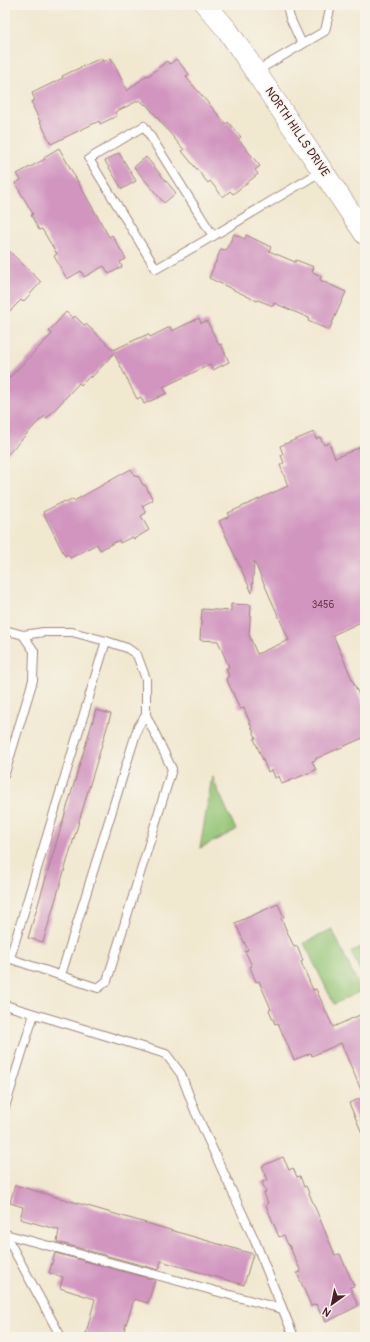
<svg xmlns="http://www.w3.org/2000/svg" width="370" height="1342" font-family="Pangolin,sans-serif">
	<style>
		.green { fill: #93c575; stroke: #6e7250 }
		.building { fill: #d195c0 }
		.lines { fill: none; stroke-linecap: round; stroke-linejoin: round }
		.service-casing { stroke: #9e847e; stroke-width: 10 }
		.tertiary-casing { stroke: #9e847e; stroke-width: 22 }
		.service { stroke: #fff; stroke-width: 8 }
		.tertiary { stroke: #fff; stroke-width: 21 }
		.labels { text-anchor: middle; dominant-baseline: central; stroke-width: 3; stroke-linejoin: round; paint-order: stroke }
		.number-label { font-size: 10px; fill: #6c3c50 }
		.street-label { font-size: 12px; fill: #4a1f2b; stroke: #f7f3e8 }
	</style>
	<rect width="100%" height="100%" fill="#f7f3e8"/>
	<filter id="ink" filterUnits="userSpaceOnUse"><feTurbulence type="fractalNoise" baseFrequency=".025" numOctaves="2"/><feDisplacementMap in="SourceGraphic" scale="8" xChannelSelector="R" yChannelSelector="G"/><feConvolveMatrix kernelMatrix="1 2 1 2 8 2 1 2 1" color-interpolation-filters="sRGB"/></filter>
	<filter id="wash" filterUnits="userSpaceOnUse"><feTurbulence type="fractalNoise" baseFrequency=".012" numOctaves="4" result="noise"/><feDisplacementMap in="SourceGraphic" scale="16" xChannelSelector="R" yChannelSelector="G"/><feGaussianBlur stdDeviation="0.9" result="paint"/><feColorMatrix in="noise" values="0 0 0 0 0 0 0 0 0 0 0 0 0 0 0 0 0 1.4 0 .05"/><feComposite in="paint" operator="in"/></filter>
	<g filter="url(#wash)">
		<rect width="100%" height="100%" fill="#f1e8d0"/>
		<g class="green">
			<polygon points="212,777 236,830 200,848"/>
			<polygon points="332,929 361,991 334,1004 304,943"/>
			<polygon points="365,945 365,981 351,952"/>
		</g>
		<g id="blocks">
			<g class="building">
				<polygon points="101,58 103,62 111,58 127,91 147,75 148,76 167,61 170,64 176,59 189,74 186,77 226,124 228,122 241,137 238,139 260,166 255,170 258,174 233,194 230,191 223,197 210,181 208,183 182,151 184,150 146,104 145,105 140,100 115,112 117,116 100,124 99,121 51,144 33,107 34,107 31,102 35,100 32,93 63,78 62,76"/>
				<polygon points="59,148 109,237 112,235 126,259 120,262 122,267 109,274 104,266 84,277 81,271 67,279 54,256 57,254 42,229 39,230 31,215 33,214 15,183 21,180 17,174 45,159 44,157"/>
				<polygon points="119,153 136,181 122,189 105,161"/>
				<polygon points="146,157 176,193 164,203 134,167"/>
				<polygon points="234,234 245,239 246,235 271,247 269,251 295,262 296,260 314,267 312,272 321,276 320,280 346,292 329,330 308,321 309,318 274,303 273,306 258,300 257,301 209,278 221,249 226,250"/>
				<polygon points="5,247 41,282 23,302 21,300 5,316"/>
				<polygon points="66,312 73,318 75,316 84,325 86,324 113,350 148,334 150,337 170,327 172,331 199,318 201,323 207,321 219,345 221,344 229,362 213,370 211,365 205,367 163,387 167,393 144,404 141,397 137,399 114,353 91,378 90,376 81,385 79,383 47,418 45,416 38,422 5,457 5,382 52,334 49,331"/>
				<polygon points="314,432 316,439 320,437 324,445 329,443 335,458 365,445 365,620 333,635 365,709 365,737 315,759 316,760 312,761 316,770 282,784 279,776 275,778 272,770 268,772 254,739 256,738 244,708 240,709 226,678 229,676 226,668 229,667 218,641 200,640 202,609 231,611 231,604 251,605 249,635 257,654 289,640 254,561 252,593 219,521 230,516 228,513 288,486 280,465 284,463 281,455 283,454 280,446"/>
				<polygon points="131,469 136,477 138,476 143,485 145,485 153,500 142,506 146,513 141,516 149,530 134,539 132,537 120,543 119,540 100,550 97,544 70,558 68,554 65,556 43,512 65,501 66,503 73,499 74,501"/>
				<polygon points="96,710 111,714 43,942 28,938"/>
				<polygon points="278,904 284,917 281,918 294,947 297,946 303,961 301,962 313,990 316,989 333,1027 360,1015 361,1018 365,1016 365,1140 349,1103 364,1097 341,1043 312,1056 311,1053 294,1060 278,1023 275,1024 269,1010 271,1009 259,981 256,982 250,967 252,966 245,951 248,950 235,923"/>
				<polygon points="283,1157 289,1170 293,1168 297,1177 300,1176 304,1187 306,1186 335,1255 340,1254 354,1286 350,1287 358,1306 326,1322 323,1314 321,1314 316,1304 311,1306 297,1273 301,1272 289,1245 288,1245 284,1235 279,1237 266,1205 268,1203 264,1193 266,1192 262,1182 268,1180 262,1166"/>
				<polygon points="15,1185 253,1254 244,1285 161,1261 159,1270 57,1242 59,1230 20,1219 23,1207 10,1203"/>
				<polygon points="55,1253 155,1280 148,1303 134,1299 122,1337 85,1337 95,1299 60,1288 63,1277 49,1273"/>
			</g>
		</g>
	</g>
	<g filter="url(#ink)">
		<use href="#blocks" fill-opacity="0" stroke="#9e847e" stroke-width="1"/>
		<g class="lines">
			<g class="service-casing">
				<g id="service">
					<polyline points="287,5 290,18 302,44"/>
					<polyline points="255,72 325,31 331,5"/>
					<polygon points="144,126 213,236 156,269 89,159"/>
					<polyline points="213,236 322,171"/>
					<polyline points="5,630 23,635 44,632 72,632 106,641 127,648 137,655 146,679 146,715 172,769 107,981 98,988 5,957"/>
					<polyline points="5,773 33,680 34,651 23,635"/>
					<polyline points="10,958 106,641"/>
					<polyline points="61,975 138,727 146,715"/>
					<polyline points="5,1005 166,1054 181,1074 195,1111 255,1241 294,1337"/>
					<polyline points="5,1107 34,1014"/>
					<polyline points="5,1234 282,1309"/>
					<polyline points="5,1234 61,1337"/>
				</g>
			</g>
			<g class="tertiary-casing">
				<polyline id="tertiary" points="206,5 228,31 365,234"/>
			</g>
			<use href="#service" class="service"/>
			<use href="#tertiary" class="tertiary"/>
		</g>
	</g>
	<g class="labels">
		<g class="number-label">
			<text x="323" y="605">3456</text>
		</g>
		<g class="street-label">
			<text transform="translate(297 132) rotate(56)">NORTH HILLS DRIVE</text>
		</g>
	</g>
	<rect width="370" height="1342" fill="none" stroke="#f7f3e8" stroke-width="20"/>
	<g transform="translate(332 1304) rotate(213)" stroke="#f7f3e8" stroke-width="3" paint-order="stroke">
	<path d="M0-3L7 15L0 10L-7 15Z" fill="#4a1f2b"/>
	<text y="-6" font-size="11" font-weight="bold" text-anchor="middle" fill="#4a1f2b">N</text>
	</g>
</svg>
